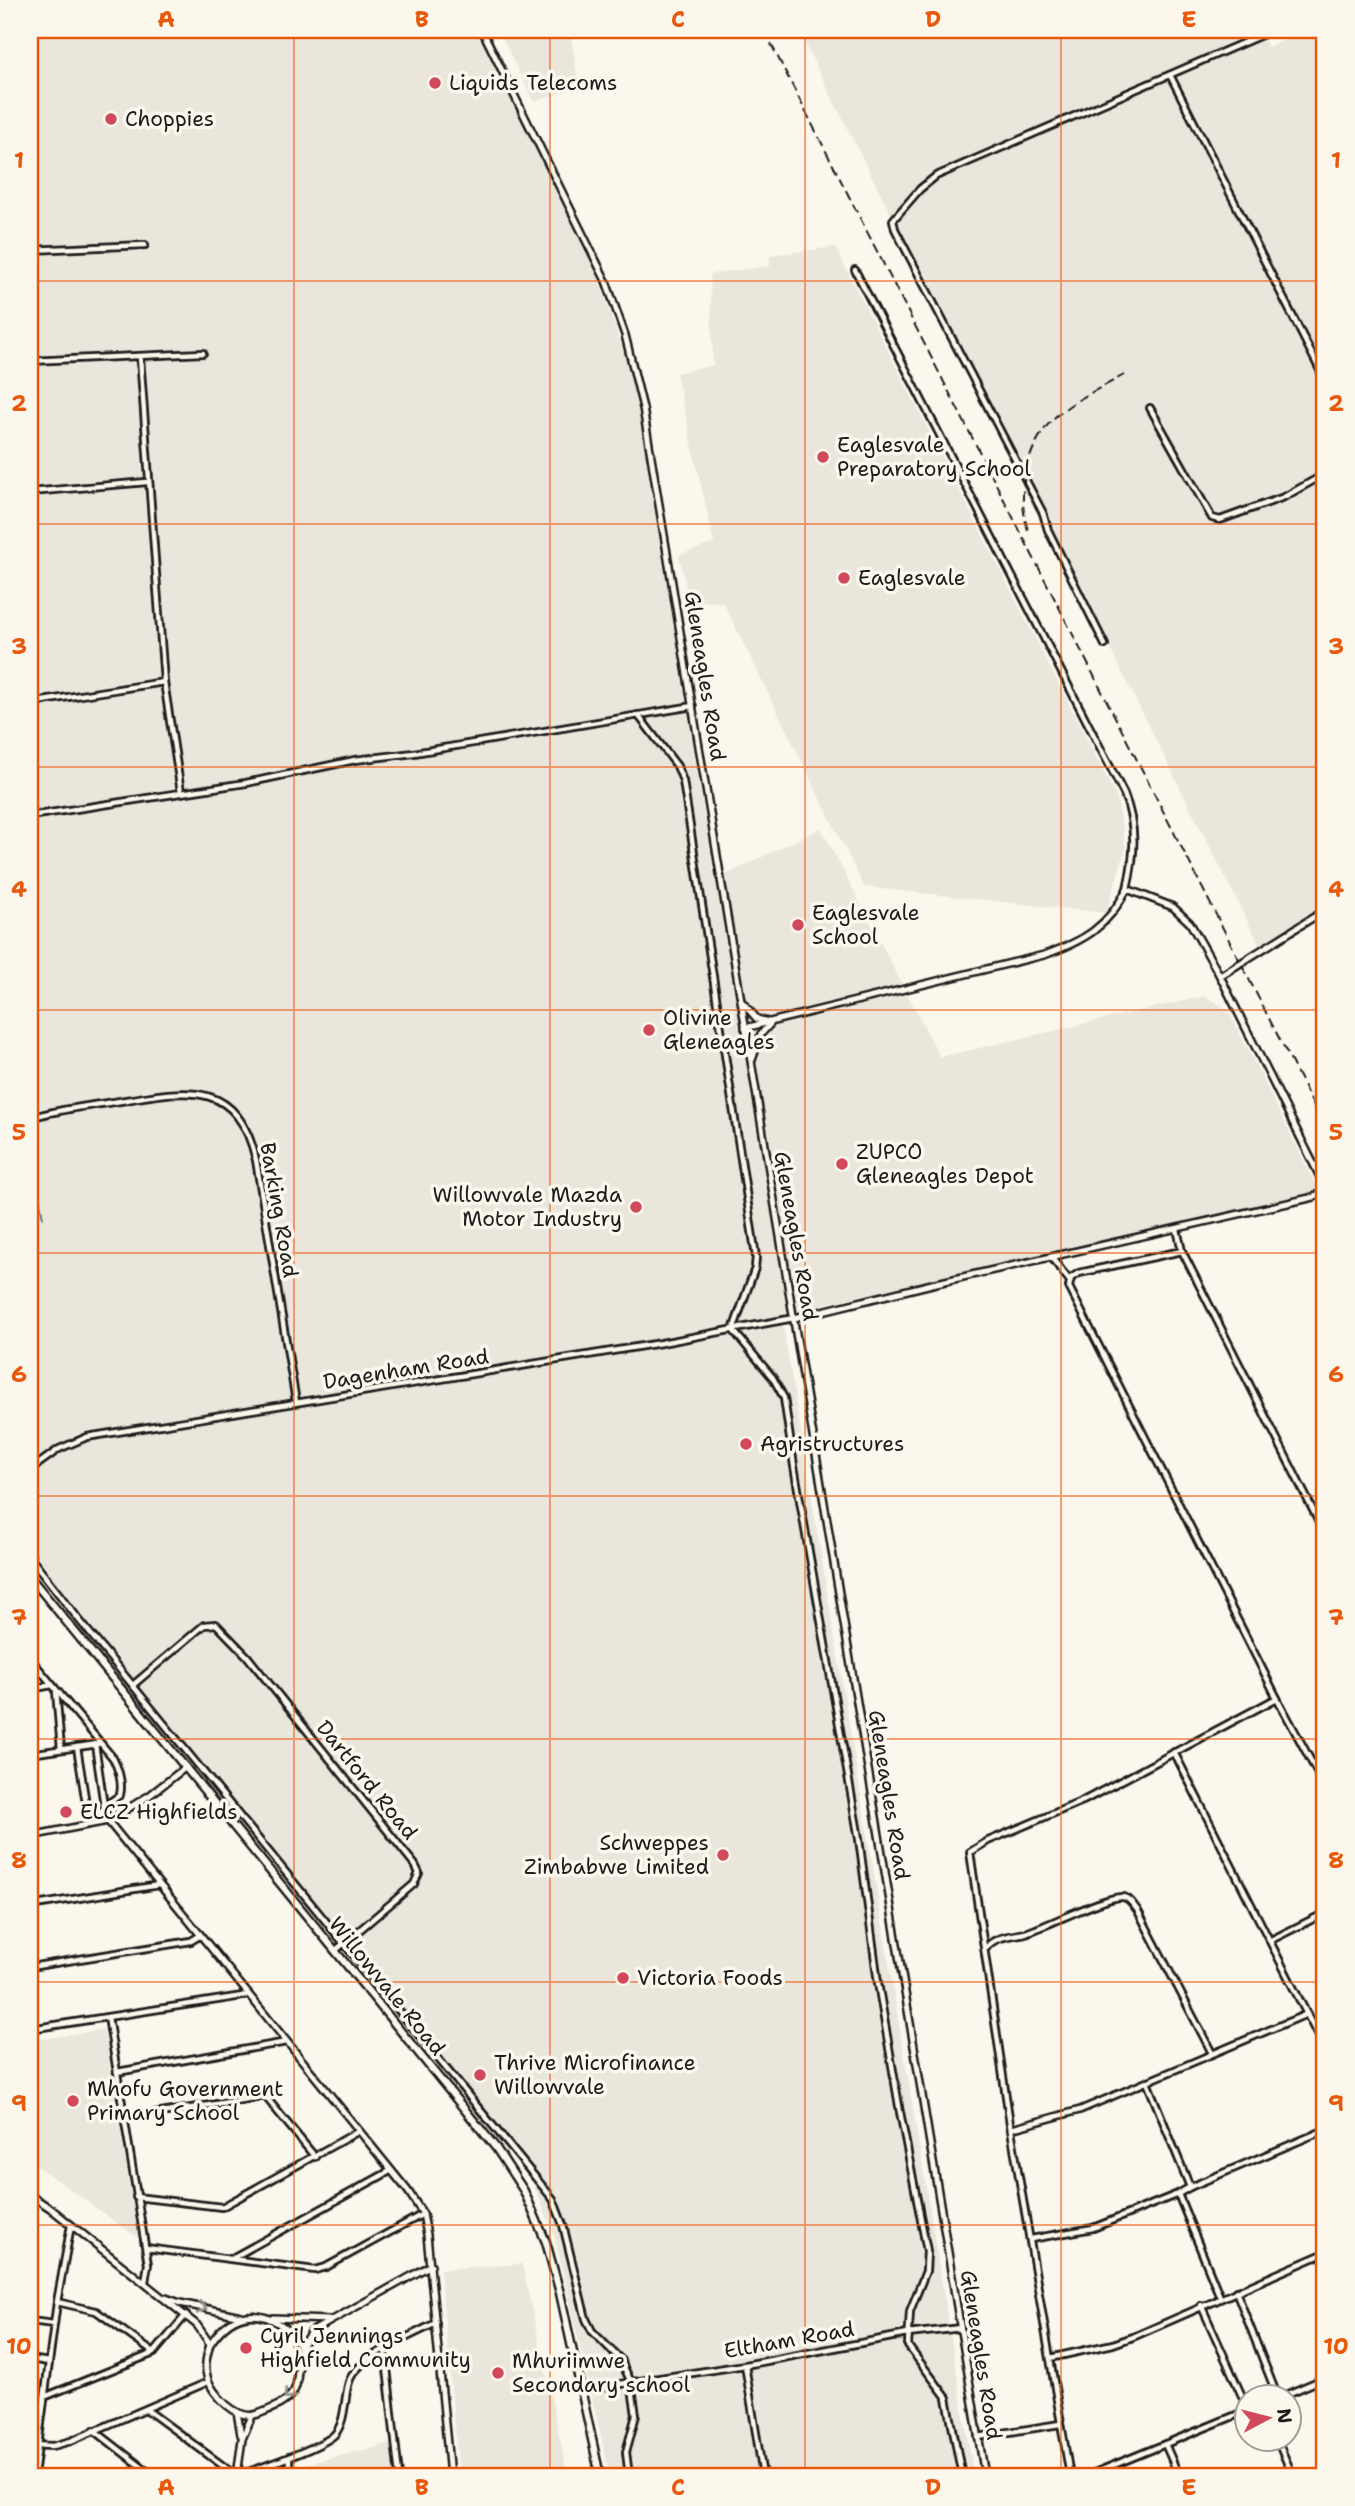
<svg xmlns="http://www.w3.org/2000/svg" width="1355" height="2506" font-family="'Shantell Sans',sans-serif">
	<style>
		.built { fill: #eae6dc }
		.lines { fill: none; stroke-linecap: round; stroke-linejoin: round }
		.stream { stroke: #74726e; stroke-width: 2 }
		.minor-casing { stroke: #1c1c1c; stroke-width: 10 }
		.tertiary-casing { stroke: #1c1c1c; stroke-width: 10 }
		.secondary-casing { stroke: #1c1c1c; stroke-width: 11 }
		.minor { stroke: #fbf7ec; stroke-width: 4.5 }
		.tertiary { stroke: #fbf7ec; stroke-width: 5 }
		.secondary { stroke: #fbf7ec; stroke-width: 6 }
		.rail { stroke: #1c1c1c; stroke-width: 2; stroke-dasharray: 10 5; stroke-linecap: butt }
		.oneway { stroke: #97948e }
		.grid { fill: none; stroke: #e8590c; stroke-width: 2; stroke-opacity: 0.55 }
		.poi-dot { fill: #d1495b; stroke: #fbf7ec; stroke-width: 2.5 }
		.labels { text-anchor: middle; dominant-baseline: central; stroke-width: 7; stroke-linejoin: round; paint-order: stroke }
		.poi-label { font-size: 21px; fill: #1c1c1c; stroke: #fbf7ec; text-anchor: start }
		.street-label { font-size: 21px; fill: #1c1c1c; stroke: #fbf7ec }
		.neatline { fill: none; stroke: #e8590c; stroke-width: 2.5 }
		.grid-label { font-size: 23px; text-anchor: middle; font-weight: bold; fill: #e8590c }
	</style>
	<rect width="100%" height="100%" fill="#fbf7ec"/>
	<filter id="ink" filterUnits="userSpaceOnUse"><feTurbulence type="fractalNoise" baseFrequency=".0143" numOctaves="2"/><feDisplacementMap in="SourceGraphic" scale="14" xChannelSelector="R" yChannelSelector="G"/><feConvolveMatrix kernelMatrix="1 2 1 2 8 2 1 2 1" color-interpolation-filters="sRGB"/></filter>
	<g filter="url(#ink)">
		<g class="built">
			<polygon points="30,30 476,30 553,177 595,268 634,383 715,880 821,828 940,1057 1205,996 1228,1010 1319,1191 781,1314 974,2476 610,2476 553,2231 530,2176 30,1567"/>
			<polygon points="498,30 570,30 579,86 534,102"/>
			<polygon points="798,30 1259,30 1268,47 1305,30 1325,30 1325,903 1260,946"/>
			<polygon points="835,247 1117,798 1126,848 1106,913 864,887 723,602 689,601 679,555 714,543 676,373 713,365 710,274 770,266 770,255"/>
			<polygon points="104,2029 138,2238 30,2161 30,2041"/>
			<polygon points="522,2264 568,2476 459,2476 440,2269"/>
			<polygon points="393,2443 396,2476 295,2476 297,2466"/>
		</g>
		<g class="lines">
			<polyline class="stream" points="30,1151 43,1218"/>
			<g class="minor-casing">
				<g id="minor">
					<polyline points="1170,75 1325,380"/>
					<polyline points="30,250 145,245"/>
					<path d="M 855,270 L 1124,794 C 1137,827 1135,855 1127,889"/>
					<polyline points="140,357 164,682 181,792"/>
					<polyline points="30,361 203,353"/>
					<polyline points="1150,408 1212,518 1220,520 1284,497 1325,474"/>
					<polyline points="30,492 147,482"/>
					<polyline points="1105,645 1048,530 1043,513 895,229 893,220 920,189 936,176 1273,30"/>
					<polyline points="30,703 164,682"/>
					<polyline points="638,715 677,766 683,781 756,1257 755,1268 733,1330 773,1378 784,1398 794,1466 859,1839 878,1983 900,2112 927,2251 926,2271 910,2311 908,2346 947,2398 962,2476"/>
					<polyline points="30,816 246,783 355,760 414,753 693,706"/>
					<path d="M 30,1118 C 59,1109 90,1106 120,1101 C 186,1090 237,1078 256,1160 L 296,1402"/>
					<polyline points="1177,1229 1182,1251 1325,1534"/>
					<polyline points="1182,1251 1079,1273 1071,1278 1069,1287 1277,1698 1325,1787"/>
					<polyline points="1051,1257 1069,1280"/>
					<polyline points="30,1470 59,1449 87,1437 661,1343 794,1318"/>
					<polyline points="30,1553 33,1561 80,1621 553,2199 563,2225 586,2319 592,2331 620,2359 631,2382 636,2415 626,2452 629,2476"/>
					<path d="M 30,1658 L 113,1758 C 119,1770 123,1782 120,1795 L 104,1806"/>
					<polyline points="133,1685 204,1625 216,1624 247,1656 415,1865 419,1873 414,1884 336,1950"/>
					<polyline points="30,1689 52,1685"/>
					<polyline points="56,1691 61,1749"/>
					<polyline points="30,1737 32,1754"/>
					<polyline points="95,1744 104,1806 108,1821"/>
					<polyline points="77,1747 87,1810 92,1813 104,1811"/>
					<polyline points="1174,1752 1325,2050"/>
					<polyline points="30,1754 98,1744"/>
					<polyline points="30,1799 37,1835"/>
					<polyline points="30,1906 159,1885"/>
					<polyline points="1271,1940 1325,1913"/>
					<path d="M 986,1948 C 995,1936 1011,1936 1025,1933 C 1046,1927 1107,1895 1123,1897 C 1130,1898 1134,1906 1138,1911 L 1212,2053"/>
					<polyline points="30,1967 191,1941 201,1935"/>
					<polyline points="108,2017 148,2264 145,2282"/>
					<polyline points="30,2029 249,1995"/>
					<polyline points="117,2072 287,2042"/>
					<polyline points="1147,2082 1190,2187"/>
					<polyline points="124,2119 265,2096 315,2157"/>
					<polyline points="1011,2129 1080,2110 1307,2014"/>
					<polyline points="1178,2194 1220,2297"/>
					<polyline points="136,2197 222,2207 359,2131"/>
					<polyline points="1031,2239 1093,2228 1178,2194 1190,2187 1325,2130"/>
					<polyline points="146,2248 315,2270 326,2267 423,2214"/>
					<polyline points="234,2257 390,2171"/>
					<polyline points="1236,2291 1278,2398"/>
					<polyline points="57,2302 96,2311 154,2353"/>
					<polyline points="1201,2305 1246,2405"/>
					<polyline points="30,2321 54,2324"/>
					<polyline points="385,2350 399,2476"/>
					<polyline points="1050,2358 1113,2344 1133,2337 1325,2253"/>
					<polyline points="30,2359 49,2362"/>
					<polyline points="745,2365 763,2476"/>
					<polyline points="581,2390 745,2365 908,2334 961,2328"/>
					<polyline points="44,2397 154,2353 186,2315"/>
					<polyline points="1278,2398 1325,2378"/>
					<polyline points="30,2401 43,2403"/>
					<path d="M 147,2410 L 237,2476 C 256,2469 324,2447 335,2434 C 346,2421 344,2397 349,2382 C 356,2357 413,2335 436,2323"/>
					<polyline points="94,2430 153,2476"/>
					<polyline points="978,2437 1060,2424"/>
					<polyline points="1277,2440 1293,2476"/>
					<polyline points="1165,2444 1179,2476"/>
					<polyline points="30,2445 53,2446 71,2441 208,2382"/>
					<polyline points="34,2476 57,2302 71,2225"/>
					<polyline points="289,2476 289,2457"/>
					<polyline points="1070,2476 1010,2124 970,1852 988,1841 1083,1801 1277,1698"/>
					<polyline points="1087,2476 1246,2411"/>
				</g>
			</g>
			<g class="tertiary-casing">
				<g id="tertiary">
					<polyline points="482,30 606,281 625,335 643,408 985,2476"/>
					<polyline points="1220,976 1325,910"/>
					<polyline points="743,1003 757,1019 768,1022"/>
					<path d="M 745,1028 L 1044,955 C 1084,941 1108,927 1127,889 L 1173,907 L 1190,923 L 1220,976 L 1323,1183 L 1322,1192 L 1314,1197 L 932,1284 L 794,1318"/>
					<polyline points="752,1060 761,1034 771,1023"/>
					<polyline points="108,1821 408,2191 423,2214 427,2235 450,2476"/>
					<polyline points="30,1836 108,1821 150,1795 186,1767"/>
					<path d="M 30,2195 L 50,2208 L 197,2325 L 210,2344 C 207,2355 204,2365 207,2376 C 211,2394 238,2422 258,2414 C 268,2410 283,2405 290,2396 C 297,2390 297,2380 298,2371 C 299,2365 301,2357 300,2350 C 298,2340 290,2330 281,2325 C 252,2306 228,2317 210,2344"/>
					<polyline points="166,2298 180,2303 241,2316"/>
					<polyline points="273,2318 329,2320"/>
					<polyline points="300,2348 311,2332 431,2265"/>
					<polyline points="237,2412 241,2435"/>
					<polyline points="237,2476 242,2439 252,2416"/>
				</g>
			</g>
			<g class="secondary-casing">
				<polyline id="secondary" points="30,1577 479,2127 496,2148 524,2191 546,2242 560,2293 600,2476"/>
			</g>
			<use href="#minor" class="minor"/>
			<use href="#tertiary" class="tertiary"/>
			<use href="#secondary" class="secondary"/>
			<g class="rail">
				<polyline points="764,30 1325,1128"/>
				<path d="M 1028,530 C 1016,494 1026,446 1054,418 C 1073,400 1101,388 1124,375"/>
			</g>
		</g>
		<defs><path id="oneway-chevron" d="M-2-3.5L2.5 0L-2 3.5" fill="none" stroke-width="1.6" stroke-linecap="round" stroke-linejoin="round" transform="scale(1.75)"/></defs>
		<g class="oneway">
			<use href="#oneway-chevron" transform="translate(202 2308) rotate(12)"/>
			<use href="#oneway-chevron" transform="translate(288 2395) rotate(132)"/>
		</g>
	</g>
	<path class="grid" d="M 294,30 L 294,2476M 550,30 L 550,2476M 805,30 L 805,2476M 1061,30 L 1061,2476M 30,281 L 1325,281M 30,524 L 1325,524M 30,767 L 1325,767M 30,1010 L 1325,1010M 30,1253 L 1325,1253M 30,1496 L 1325,1496M 30,1739 L 1325,1739M 30,1982 L 1325,1982M 30,2225 L 1325,2225"/>
	<g class="poi-dot">
		<circle cx="435" cy="83" r="7"/>
		<circle cx="111" cy="119" r="7"/>
		<circle cx="823" cy="457" r="7"/>
		<circle cx="844" cy="578" r="7"/>
		<circle cx="798" cy="925" r="7"/>
		<circle cx="649" cy="1030" r="7"/>
		<circle cx="842" cy="1164" r="7"/>
		<circle cx="636" cy="1207" r="7"/>
		<circle cx="746" cy="1444" r="7"/>
		<circle cx="66" cy="1812" r="7"/>
		<circle cx="723" cy="1855" r="7"/>
		<circle cx="623" cy="1978" r="7"/>
		<circle cx="480" cy="2075" r="7"/>
		<circle cx="73" cy="2101" r="7"/>
		<circle cx="246" cy="2348" r="7"/>
		<circle cx="498" cy="2373" r="7"/>
	</g>
	<g class="labels">
		<g class="poi-label">
			<text x="449" y="83">Liquids Telecoms</text>
			<text x="125" y="119">Choppies</text>
			<text x="837" y="445">Eaglesvale<tspan x="837" dy="24">Preparatory School</tspan></text>
			<text x="858" y="578">Eaglesvale</text>
			<text x="812" y="913">Eaglesvale<tspan x="812" dy="24">School</tspan></text>
			<text x="663" y="1018">Olivine<tspan x="663" dy="24">Gleneagles</tspan></text>
			<text x="856" y="1152">ZUPCO<tspan x="856" dy="24">Gleneagles Depot</tspan></text>
			<text x="622" y="1195" text-anchor="end">Willowvale Mazda<tspan x="622" dy="24">Motor Industry</tspan></text>
			<text x="760" y="1444">Agristructures</text>
			<text x="80" y="1812">ELCZ Highfields</text>
			<text x="709" y="1843" text-anchor="end">Schweppes<tspan x="709" dy="24">Zimbabwe Limited</tspan></text>
			<text x="637" y="1978">Victoria Foods</text>
			<text x="494" y="2063">Thrive Microfinance<tspan x="494" dy="24">Willowvale</tspan></text>
			<text x="87" y="2089">Mhofu Government<tspan x="87" dy="24">Primary School</tspan></text>
			<text x="260" y="2336">Cyril Jennings<tspan x="260" dy="24">Highfield Community</tspan></text>
			<text x="512" y="2361">Mhuriimwe<tspan x="512" dy="24">Secondary school</tspan></text>
		</g>
		<g class="street-label">
			<text transform="translate(705 676) rotate(81)">Gleneagles Road</text>
			<text transform="translate(279 1210) rotate(80)">Barking Road</text>
			<text transform="translate(796 1236) rotate(80)">Gleneagles Road</text>
			<text transform="translate(406 1369) rotate(-9)">Dagenham Road</text>
			<text transform="translate(367 1780) rotate(51)">Dartford Road</text>
			<text transform="translate(889 1795) rotate(81)">Gleneagles Road</text>
			<text transform="translate(387 1986) rotate(51)">Willowvale Road</text>
			<text transform="translate(789 2340) rotate(-10)">Eltham Road</text>
			<text transform="translate(981 2355) rotate(81)">Gleneagles Road</text>
		</g>
	</g>
	<rect width="1355" height="2506" fill="none" stroke="#fbf7ec" stroke-width="77"/>
	<g transform="translate(1268 2418) rotate(83)"><circle r="33" fill="#fbf7ec" stroke="#a29f99" stroke-width="2"/>
	<path d="M0-5L12 26L0 18L-12 26Z" fill="#d1495b"/>
	<text y="-10" font-size="19" font-weight="bold" text-anchor="middle" fill="#1c1c1c">N</text>
	</g>
	<rect x="38" y="38" width="1278" height="2430" class="neatline"/>
	<g class="grid-label">
		<text x="166" y="27">A</text>
		<text x="422" y="27">B</text>
		<text x="678" y="27">C</text>
		<text x="933" y="27">D</text>
		<text x="1189" y="27">E</text>
		<text x="19" y="168">1</text>
		<text x="1336" y="168">1</text>
		<text x="19" y="411">2</text>
		<text x="1336" y="411">2</text>
		<text x="19" y="654">3</text>
		<text x="1336" y="654">3</text>
		<text x="19" y="897">4</text>
		<text x="1336" y="897">4</text>
		<text x="19" y="1140">5</text>
		<text x="1336" y="1140">5</text>
		<text x="19" y="1382">6</text>
		<text x="1336" y="1382">6</text>
		<text x="19" y="1625">7</text>
		<text x="1336" y="1625">7</text>
		<text x="19" y="1868">8</text>
		<text x="1336" y="1868">8</text>
		<text x="19" y="2111">9</text>
		<text x="1336" y="2111">9</text>
		<text x="19" y="2354">10</text>
		<text x="1336" y="2354">10</text>
		<text x="166" y="2495">A</text>
		<text x="422" y="2495">B</text>
		<text x="678" y="2495">C</text>
		<text x="933" y="2495">D</text>
		<text x="1189" y="2495">E</text>
	</g>
</svg>
